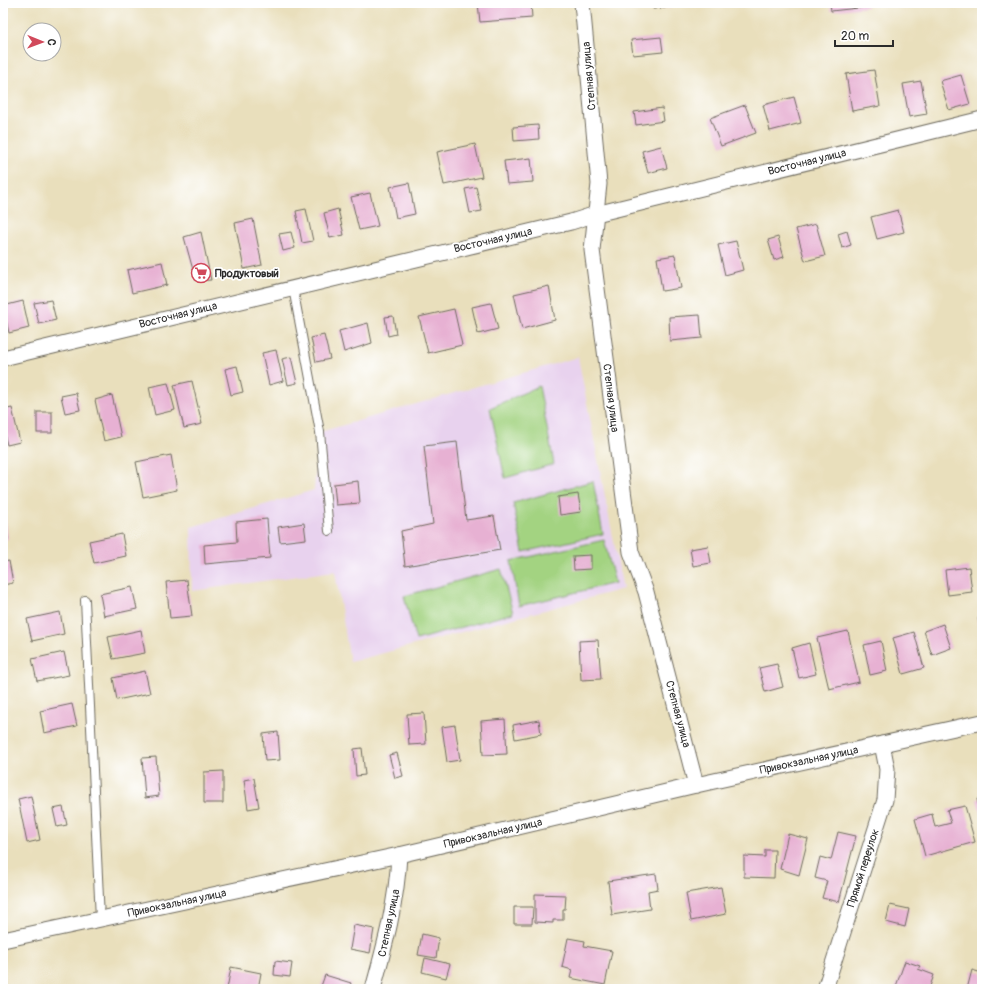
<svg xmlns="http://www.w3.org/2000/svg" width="985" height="992" font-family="Pangolin,sans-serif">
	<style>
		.built { fill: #e8d2ee }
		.green { fill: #a3d381; stroke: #677f56 }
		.building { fill: #e7b1d3 }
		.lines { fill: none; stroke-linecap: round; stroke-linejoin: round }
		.service-casing { stroke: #6e6a5e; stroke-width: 10 }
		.minor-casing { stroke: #6e6a5e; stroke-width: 17 }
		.service { stroke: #fff; stroke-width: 8 }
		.minor { stroke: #fff; stroke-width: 15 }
		.labels { text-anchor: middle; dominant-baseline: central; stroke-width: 3.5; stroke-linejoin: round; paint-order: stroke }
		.street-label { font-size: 11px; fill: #2b2b2b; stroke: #fff }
		.poi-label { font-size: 11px; font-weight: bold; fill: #2b2b2b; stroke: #fff; text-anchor: start }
	</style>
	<rect width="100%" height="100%" fill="#fff"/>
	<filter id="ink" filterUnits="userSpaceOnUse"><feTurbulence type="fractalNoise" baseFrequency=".025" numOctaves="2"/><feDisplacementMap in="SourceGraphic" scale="8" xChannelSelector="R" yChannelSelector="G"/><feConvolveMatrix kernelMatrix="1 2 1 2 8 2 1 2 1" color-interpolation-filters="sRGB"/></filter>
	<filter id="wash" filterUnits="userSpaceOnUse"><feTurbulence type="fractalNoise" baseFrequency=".012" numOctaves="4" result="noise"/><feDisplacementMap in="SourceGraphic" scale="16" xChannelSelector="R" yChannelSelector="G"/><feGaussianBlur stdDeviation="0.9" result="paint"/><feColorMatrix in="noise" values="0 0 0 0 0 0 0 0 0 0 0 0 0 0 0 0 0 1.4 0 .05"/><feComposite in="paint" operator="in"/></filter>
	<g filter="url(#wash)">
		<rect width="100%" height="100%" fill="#e9dfbc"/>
		<polygon class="built" points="578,357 623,589 350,662 335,571 192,591 191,527 314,490 320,432"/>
		<g class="green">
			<polygon points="539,386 554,464 505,478 490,408"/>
			<polygon points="593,481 603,534 523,552 513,503"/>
			<polygon points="604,540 615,583 519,606 511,561"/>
			<polygon points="501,569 513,613 416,640 404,596"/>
		</g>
		<g id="blocks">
			<g class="building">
				<polygon points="478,3 531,3 532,18 480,22"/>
				<polygon points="653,3 672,3 672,7 653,9"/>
				<polygon points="830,3 866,3 867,7 831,11"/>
				<polygon points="661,37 663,52 633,55 631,40"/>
				<polygon points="874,70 880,106 852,111 846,74"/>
				<polygon points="961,75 970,104 949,110 940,81"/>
				<polygon points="921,81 927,114 909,117 903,84"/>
				<polygon points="794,97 801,123 770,131 763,105"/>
				<polygon points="745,105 756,133 721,146 710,118"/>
				<polygon points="662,108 664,121 636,125 634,112"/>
				<polygon points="538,125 539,139 514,141 513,127"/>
				<polygon points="475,144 482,177 444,185 437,152"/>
				<polygon points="661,146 667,168 648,173 642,151"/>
				<polygon points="531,158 533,182 507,184 504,161"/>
				<polygon points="409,183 415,214 396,218 390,187"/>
				<polygon points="476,187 482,211 470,213 465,189"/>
				<polygon points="370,193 378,226 359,230 351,197"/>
				<polygon points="306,209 313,241 302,243 296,211"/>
				<polygon points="338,209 344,235 330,238 324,213"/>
				<polygon points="898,210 904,232 877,239 871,217"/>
				<polygon points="253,219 262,265 244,269 235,223"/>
				<polygon points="816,224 825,256 805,261 796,229"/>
				<polygon points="847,231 851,245 842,248 838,234"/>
				<polygon points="201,232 211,280 196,281 184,237"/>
				<polygon points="291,232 295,248 283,251 279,234"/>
				<polygon points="778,237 784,257 774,260 768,240"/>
				<polygon points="736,241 743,270 725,275 718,245"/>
				<polygon points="675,255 681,288 662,291 657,258"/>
				<polygon points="162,262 167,285 132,293 127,270"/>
				<polygon points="549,286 555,320 522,329 514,294"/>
				<polygon points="51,300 56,320 39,324 34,303"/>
				<polygon points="23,301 29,328 9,333 3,306"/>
				<polygon points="491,303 498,329 478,334 472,307"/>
				<polygon points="454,309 462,345 428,353 419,317"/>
				<polygon points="700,315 702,338 670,341 669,317"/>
				<polygon points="393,316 396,334 388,336 385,317"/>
				<polygon points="368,323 372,343 344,352 339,331"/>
				<polygon points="324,335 330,359 316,362 311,338"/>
				<polygon points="276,350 283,381 269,385 262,353"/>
				<polygon points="291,357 297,383 288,385 282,359"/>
				<polygon points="237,366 243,392 231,395 225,369"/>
				<polygon points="192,381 202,424 184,428 174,385"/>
				<polygon points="168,383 175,410 155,415 149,387"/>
				<polygon points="76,393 80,410 65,413 61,396"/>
				<polygon points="112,395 121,437 104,441 95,400"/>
				<polygon points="12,408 20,442 7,445 3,429 3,410"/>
				<rect x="37" y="412" width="15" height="21"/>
				<polygon points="457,442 466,520 494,516 500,550 405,566 401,531 433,524 424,446"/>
				<polygon points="171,455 177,490 143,497 136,462"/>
				<polygon points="358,481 360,503 336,505 334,484"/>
				<polygon points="578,494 581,512 560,515 558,497"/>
				<polygon points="3,505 4,505 8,539 3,540"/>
				<polygon points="267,519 270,558 205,564 204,545 237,542 236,522"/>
				<polygon points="304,523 306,539 280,542 278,527"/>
				<polygon points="122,534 126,556 94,563 89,541"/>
				<polygon points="708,546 711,563 693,566 690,549"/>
				<polygon points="591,555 591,569 574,570 573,556"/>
				<polygon points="9,561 13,583 3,585 3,562"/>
				<polygon points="969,567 972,592 948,595 945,570"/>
				<polygon points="187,580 192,616 170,618 166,582"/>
				<polygon points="132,587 137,609 104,616 100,594"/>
				<polygon points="60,612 64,634 32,641 27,619"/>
				<polygon points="982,617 982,650 981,650 978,618"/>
				<polygon points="943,624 951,648 932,655 924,631"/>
				<polygon points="141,630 145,653 113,659 108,637"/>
				<polygon points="848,631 859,682 829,689 817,638"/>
				<polygon points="914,632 924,668 903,674 893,638"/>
				<polygon points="598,640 601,679 581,680 579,641"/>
				<polygon points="881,641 887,671 870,675 864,645"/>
				<polygon points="809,643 816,674 799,678 792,648"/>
				<polygon points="64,652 69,675 37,681 32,659"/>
				<polygon points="777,664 783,687 765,692 759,668"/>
				<polygon points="145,671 150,693 117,700 113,678"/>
				<polygon points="72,704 77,726 44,733 40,711"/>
				<polygon points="424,713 426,744 409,745 407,714"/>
				<polygon points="505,719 507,754 483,755 481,721"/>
				<polygon points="539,720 541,734 515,739 513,725"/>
				<polygon points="455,725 460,760 447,762 442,727"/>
				<polygon points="278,732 280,760 265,761 263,734"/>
				<polygon points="362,748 365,775 356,776 354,749"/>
				<polygon points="397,753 403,776 395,778 389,755"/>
				<polygon points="156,757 159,796 145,798 142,758"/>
				<polygon points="223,771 223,803 204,803 204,772"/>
				<polygon points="254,778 259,807 248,809 244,780"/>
				<polygon points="31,796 40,840 27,843 18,799"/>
				<polygon points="982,798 982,816 981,816 977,799"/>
				<polygon points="965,806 975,842 925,856 915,819 932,814 935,827 951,823 947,810"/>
				<polygon points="63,807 67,825 57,827 53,809"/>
				<polygon points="838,832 856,836 839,902 822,898 827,881 815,878 820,857 831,860"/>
				<polygon points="788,834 808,839 799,875 780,869"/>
				<polygon points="765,850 775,850 774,878 744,877 744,856 765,857"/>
				<polygon points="656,874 658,889 648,891 650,909 612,915 608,881"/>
				<polygon points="721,887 726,914 691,921 686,893"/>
				<polygon points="535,894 566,895 565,909 563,909 563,920 553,920 553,923 535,922"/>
				<polygon points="890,905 909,909 905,927 886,922"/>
				<polygon points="514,907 533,907 532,924 514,924"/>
				<polygon points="354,925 374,929 370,953 350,949"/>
				<polygon points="422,934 439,938 436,958 418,955"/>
				<polygon points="568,938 585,941 584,946 612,951 605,985 570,978 572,970 562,967"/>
				<polygon points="425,958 450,964 446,978 422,972"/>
				<polygon points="275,961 292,963 290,977 274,975"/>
				<polygon points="905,961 920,966 918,969 934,975 929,989 895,989"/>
				<polygon points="231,967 261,973 258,989 227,989"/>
				<polygon points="972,970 982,973 982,989 967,989"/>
				<polygon points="325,975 351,983 349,989 320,989"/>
			</g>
		</g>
	</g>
	<g filter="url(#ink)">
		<use href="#blocks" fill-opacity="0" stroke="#6e6a5e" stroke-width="1"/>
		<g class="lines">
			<g class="service-casing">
				<g id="service">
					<polyline points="293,288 320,432 329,531"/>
					<polyline points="85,600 100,919"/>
				</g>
			</g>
			<g class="minor-casing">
				<g id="minor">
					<polyline points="582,3 599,184 592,250 631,552 646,592 696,785"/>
					<polyline points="3,358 571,222 596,214 982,119"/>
					<polyline points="3,940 399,855 696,785 982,722"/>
					<path d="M 373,989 C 385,945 397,901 399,855"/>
					<polyline points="825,989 885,800 887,769 882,744"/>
				</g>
			</g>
			<use href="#service" class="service"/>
			<use href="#minor" class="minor"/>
		</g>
	</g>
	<defs>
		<g id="supermarket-ring" transform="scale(1)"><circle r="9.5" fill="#fff" stroke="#d1495b" stroke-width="1.5"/><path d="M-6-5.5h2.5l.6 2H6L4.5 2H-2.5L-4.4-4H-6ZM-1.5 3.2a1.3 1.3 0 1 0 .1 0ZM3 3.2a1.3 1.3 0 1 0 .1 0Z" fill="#d1495b"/></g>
	</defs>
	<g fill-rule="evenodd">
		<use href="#supermarket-ring" x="201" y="273"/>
	</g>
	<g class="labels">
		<g class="street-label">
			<text transform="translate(589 76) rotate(-95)">Степная улица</text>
			<text transform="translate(807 162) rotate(-14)">Восточная улица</text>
			<text transform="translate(493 240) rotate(-13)">Восточная улица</text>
			<text transform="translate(178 315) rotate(-14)">Восточная улица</text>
			<text transform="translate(611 398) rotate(83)">Степная улица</text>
			<text transform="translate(678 714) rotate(75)">Степная улица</text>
			<text transform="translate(809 760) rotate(-12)">Привокзальная улица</text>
			<text transform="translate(493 833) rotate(-13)">Привокзальная улица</text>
			<text transform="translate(863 868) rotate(-72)">Прямой переулок</text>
			<text transform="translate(177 903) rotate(-12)">Привокзальная улица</text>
			<text transform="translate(389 923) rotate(-78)">Степная улица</text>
		</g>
		<g class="poi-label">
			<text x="215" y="273">Продуктовый</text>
		</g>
	</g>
	<rect width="985" height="992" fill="none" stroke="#fff" stroke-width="16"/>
	<g transform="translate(42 42) rotate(91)"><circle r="19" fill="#ffffff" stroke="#aaaaaa"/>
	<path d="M0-3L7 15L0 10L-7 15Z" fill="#d1495b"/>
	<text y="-6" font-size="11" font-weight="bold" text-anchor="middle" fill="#2b2b2b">С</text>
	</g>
	<path d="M835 40v6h58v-6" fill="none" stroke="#2b2b2b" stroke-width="2"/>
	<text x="841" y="40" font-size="12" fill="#2b2b2b" stroke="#ffffff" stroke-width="3" paint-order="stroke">20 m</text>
</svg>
